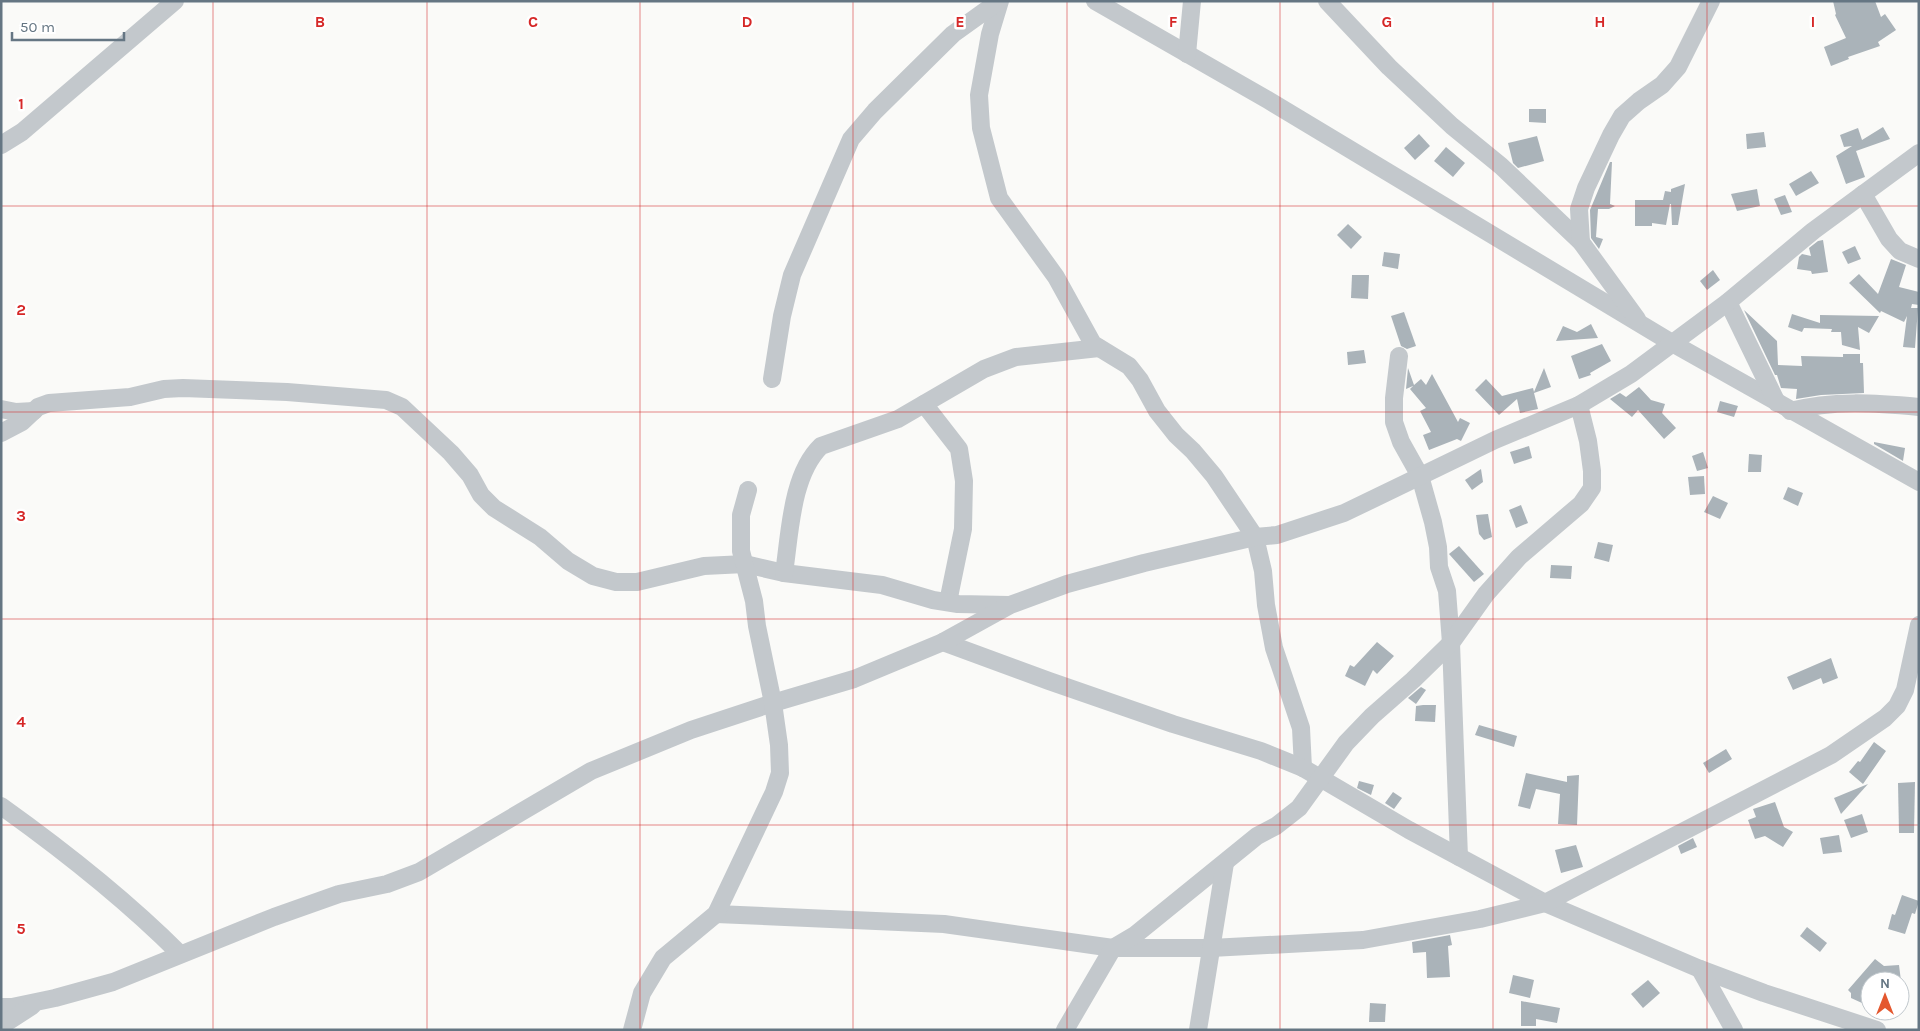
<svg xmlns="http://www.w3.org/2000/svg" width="1920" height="1031" font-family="Karla,sans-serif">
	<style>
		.building { fill: #aab3b9 }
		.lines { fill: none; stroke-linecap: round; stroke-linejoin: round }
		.street { stroke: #c3c8cc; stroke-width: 18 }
		.grid { fill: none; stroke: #d62828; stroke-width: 1; stroke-opacity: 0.55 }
		.grid-label { font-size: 16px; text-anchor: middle; font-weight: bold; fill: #d62828; stroke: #fff; stroke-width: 5; stroke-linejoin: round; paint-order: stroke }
	</style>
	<rect width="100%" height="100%" fill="#fafaf8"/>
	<g class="building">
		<polygon points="1833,1 1875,1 1881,17 1885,14 1896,30 1878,42 1880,46 1848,57 1849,59 1831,66 1824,47 1846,38 1835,15 1836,14"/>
		<polygon points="1529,109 1546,109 1546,123 1529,122"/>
		<polygon points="1883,127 1890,139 1856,151 1865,177 1846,184 1836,156 1852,146 1844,147 1840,135 1858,128 1862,140"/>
		<polygon points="1764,132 1766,147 1747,149 1746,134"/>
		<polygon points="1419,134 1430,146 1415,160 1404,148"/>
		<polygon points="1537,136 1544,161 1518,168 1513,163 1508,143"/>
		<polygon points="1446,147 1465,163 1453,177 1434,161"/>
		<polygon points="1610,162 1612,162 1610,204 1615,206 1609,209 1598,209 1596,237 1603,239 1599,249 1591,238 1590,210"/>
		<polygon points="1811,171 1819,183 1796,196 1789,184"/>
		<polygon points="1685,184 1678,225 1672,225 1671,204 1670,204 1666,225 1652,223 1652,226 1635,226 1635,200 1663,200 1665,191 1671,192 1671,189"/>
		<polygon points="1757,189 1760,206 1737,211 1731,194"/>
		<polygon points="1785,195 1792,212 1781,215 1774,199"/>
		<polygon points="1348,224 1362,237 1351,249 1337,235"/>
		<polygon points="1823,240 1828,272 1812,274 1811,271 1797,269 1799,257 1802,254 1811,256 1809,248 1818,241"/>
		<polygon points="1855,246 1861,259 1848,264 1842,252"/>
		<polygon points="1384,252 1400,254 1398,269 1382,266"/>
		<polygon points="1891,259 1906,265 1899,287 1919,292 1919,305 1912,304 1911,308 1918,308 1915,348 1903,347 1907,316 1904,322 1881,311 1880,313 1849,283 1859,274 1878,294"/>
		<polygon points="1713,270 1720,280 1707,290 1700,281"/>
		<polygon points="1352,275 1369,275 1368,299 1351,298"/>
		<polygon points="1744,310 1777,341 1778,365 1802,366 1801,356 1843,357 1843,354 1860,354 1860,363 1863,363 1864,393 1821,395 1796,399 1797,389 1781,388 1777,375 1775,375"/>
		<polygon points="1404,312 1416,346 1407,349 1401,346 1391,316"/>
		<polygon points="1792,314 1820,323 1820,315 1879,316 1869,333 1858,327 1860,350 1842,345 1841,332 1831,332 1832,329 1804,328 1802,332 1788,327"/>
		<polygon points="1591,324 1598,338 1556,341 1563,326 1577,332"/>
		<polygon points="1602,344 1611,361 1590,373 1591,375 1579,379 1571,356"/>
		<polygon points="1364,350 1366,363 1348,365 1347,352"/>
		<polygon points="1408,368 1414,385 1421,379 1426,385 1432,374 1458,422 1460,418 1470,423 1461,441 1457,439 1429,450 1423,435 1431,432 1420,411 1426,408 1410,389 1413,386 1406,389"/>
		<polygon points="1544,368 1551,387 1534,393 1538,409 1520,413 1517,399 1499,415 1475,390 1486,379 1502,396 1533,388 1534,392"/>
		<polygon points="1639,387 1651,400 1665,404 1662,413 1676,428 1664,439 1638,410 1632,417 1610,399 1620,393 1626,397"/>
		<polygon points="1720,401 1738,406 1734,417 1717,412"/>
		<polygon points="1874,442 1905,448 1903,461 1874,444"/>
		<polygon points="1529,446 1532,458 1514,464 1510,452"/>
		<polygon points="1703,452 1708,468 1697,471 1692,456"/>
		<polygon points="1749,454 1762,455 1761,472 1748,472"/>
		<polygon points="1481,469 1483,482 1472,490 1465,480"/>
		<polygon points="1704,476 1705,494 1690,495 1688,477"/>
		<polygon points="1788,487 1803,493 1798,506 1783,499"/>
		<polygon points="1713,496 1728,503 1720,519 1704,512"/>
		<polygon points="1521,505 1528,523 1516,528 1509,510"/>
		<polygon points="1488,514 1492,537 1484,540 1479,534 1476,515"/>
		<polygon points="1598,542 1613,545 1609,562 1594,558"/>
		<polygon points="1459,546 1484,574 1474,582 1449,554"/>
		<polygon points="1551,565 1572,566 1571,579 1550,578"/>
		<polygon points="1377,642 1394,656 1377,674 1373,670 1365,686 1345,676 1350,665 1354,667"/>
		<polygon points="1831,658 1838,678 1823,684 1821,678 1793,690 1787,677"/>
		<polygon points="1421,687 1426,690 1416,704 1408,698"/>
		<polygon points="1423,705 1436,705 1435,722 1415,721 1416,706"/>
		<polygon points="1479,725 1517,736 1514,747 1475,735"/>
		<polygon points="1874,742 1886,751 1863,784 1849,772 1858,761 1860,762"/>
		<polygon points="1726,749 1732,759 1709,773 1703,763"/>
		<polygon points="1526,773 1567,782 1567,776 1579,775 1577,825 1558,824 1560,794 1536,789 1530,809 1518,806"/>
		<polygon points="1359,781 1374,785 1371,795 1357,788"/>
		<polygon points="1915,782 1914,833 1899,833 1898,783"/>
		<polygon points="1868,784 1841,814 1834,798"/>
		<polygon points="1393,792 1402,798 1394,809 1385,803"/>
		<polygon points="1775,802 1784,827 1793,832 1783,847 1765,836 1755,839 1748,820 1756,817 1753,809"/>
		<polygon points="1862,814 1868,832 1851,838 1844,820"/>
		<polygon points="1839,835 1842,852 1823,854 1820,838"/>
		<polygon points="1693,838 1697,847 1681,854 1678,846"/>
		<polygon points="1576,845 1583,867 1561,873 1555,850"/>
		<polygon points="1902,895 1919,901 1915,914 1912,913 1905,934 1888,929 1892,914 1895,915"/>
		<polygon points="1807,927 1827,943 1820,952 1800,936"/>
		<polygon points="1450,935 1452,945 1448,946 1450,977 1427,978 1426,952 1413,953 1412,942"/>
		<polygon points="1875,959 1884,966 1899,965 1901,981 1870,981 1870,993 1862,1003 1851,998 1851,993 1848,990"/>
		<polygon points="1513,975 1534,980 1530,998 1509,993"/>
		<polygon points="1648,980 1660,993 1643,1008 1631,994"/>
		<polygon points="1521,1001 1560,1008 1557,1023 1536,1019 1536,1026 1521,1026"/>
		<polygon points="1370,1003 1386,1004 1385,1022 1369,1022"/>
	</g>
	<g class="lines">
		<g class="street">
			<polyline points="1000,1 990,34 979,95 981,128 999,198 1056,277 1093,344 1129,366 1140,380 1157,411 1176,435 1193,451 1214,476 1255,537 1263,571 1266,605 1274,648 1301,728 1303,768"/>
			<polyline points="1095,1 1268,100 1672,343 1919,482"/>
			<polyline points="1327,1 1389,67 1452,126 1501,166 1581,242 1637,319"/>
			<polyline points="1187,54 1192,1"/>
			<polyline points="1,145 22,132 175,1"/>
			<polyline points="1863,194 1889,239 1900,251 1919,259"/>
			<polyline points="1581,242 1579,209 1586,188 1611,135 1622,116 1639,101 1662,85 1678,67 1711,1"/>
			<polyline points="1728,302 1777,403"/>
			<polyline points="1399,356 1394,398 1394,422 1401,442 1420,476 1433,522 1438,547 1439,567 1447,591 1451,643 1459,857"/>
			<polyline points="772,379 782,316 792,275 851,139 875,111 953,34 999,1"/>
			<polyline points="924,404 959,449 964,481 963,529 948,602"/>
			<polyline points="1,409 16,412 34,411"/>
			<path d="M 1790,411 C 1833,400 1875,403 1919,407"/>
			<polyline points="1,433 22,422 38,407 49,403 130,397 164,389 183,388 287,392 386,400 402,407 451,453 470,475 481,495 494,508 540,537 568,561 593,576 616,582 637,582 704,566 745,564 784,573 882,585 933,600 958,604 1009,605"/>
			<path d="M 784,573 C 790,534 791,475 821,446 L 898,419 L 984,369 L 1016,357 L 1099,348"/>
			<polyline points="943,642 1049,681 1173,724 1261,751 1303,768 1409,830 1545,903 1700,969 1764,993 1877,1030"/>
			<path d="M 1,806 C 64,851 125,899 180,954"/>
			<polyline points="716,914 944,924 1113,948 1211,948 1363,940 1480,919 1545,903 1831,755 1885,718 1897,706 1905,690 1919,625"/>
			<polyline points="1700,969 1734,1030"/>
			<polyline points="1,1007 12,1007 55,998 113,982 274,917 339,894 387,884 419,872 591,771 691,730 773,703 854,679 943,642 1010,605 1067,584 1144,563 1255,537 1277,535 1344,513 1495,440 1579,405 1631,374 1728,302 1813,231 1919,153"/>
			<polyline points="1,1026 32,1006"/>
			<polyline points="632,1030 642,993 663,958 716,914 774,792 780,773 779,745 773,703 757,626 754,601 741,551 741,515 748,490"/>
			<polyline points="1065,1030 1113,948 1135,935 1257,836 1276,826 1299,808 1346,743 1372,716 1413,680 1451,643 1486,594 1519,557 1581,504 1592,488 1592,471 1588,441 1579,405"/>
			<polyline points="1198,1030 1225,863"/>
		</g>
	</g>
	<path class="grid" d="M 213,1 L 213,1030M 427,1 L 427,1030M 640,1 L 640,1030M 853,1 L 853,1030M 1067,1 L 1067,1030M 1280,1 L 1280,1030M 1493,1 L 1493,1030M 1707,1 L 1707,1030M 1,206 L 1919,206M 1,412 L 1919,412M 1,619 L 1919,619M 1,825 L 1919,825"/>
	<g class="grid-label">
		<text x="320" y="27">B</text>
		<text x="533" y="27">C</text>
		<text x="747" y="27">D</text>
		<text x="960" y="27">E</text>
		<text x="1173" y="27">F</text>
		<text x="1387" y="27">G</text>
		<text x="1600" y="27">H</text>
		<text x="1813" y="27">I</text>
		<text x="21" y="109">1</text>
		<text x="21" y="315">2</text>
		<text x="21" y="521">3</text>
		<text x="21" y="727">4</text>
		<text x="21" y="934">5</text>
	</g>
	<rect width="1920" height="1031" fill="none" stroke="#657683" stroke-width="5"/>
	<g transform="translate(1885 996)"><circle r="24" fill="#ffffff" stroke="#c1c8cd"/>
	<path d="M0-4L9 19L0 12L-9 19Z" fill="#e4572e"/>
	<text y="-8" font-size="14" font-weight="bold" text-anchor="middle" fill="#657683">N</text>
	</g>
	<path d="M12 32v8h112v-8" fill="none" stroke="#657683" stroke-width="2.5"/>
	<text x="20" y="32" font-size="15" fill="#657683" stroke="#ffffff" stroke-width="4" paint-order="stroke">50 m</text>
</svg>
